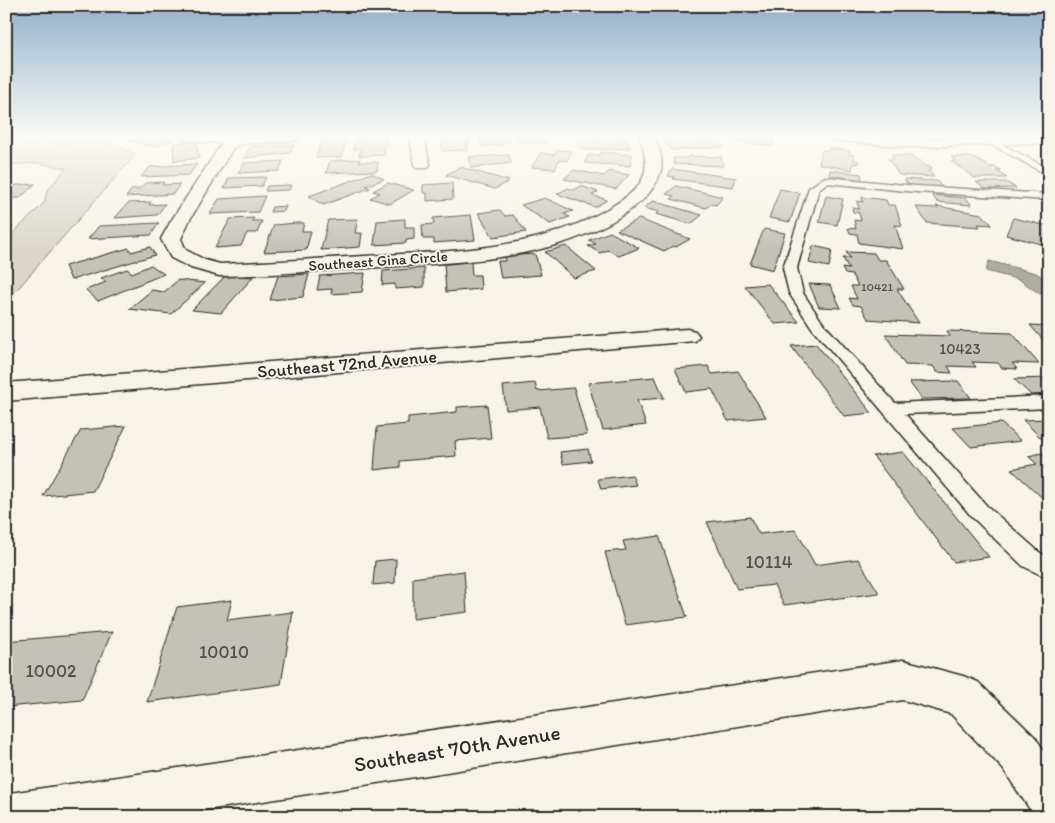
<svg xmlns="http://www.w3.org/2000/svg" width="1055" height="823" font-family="Itim,sans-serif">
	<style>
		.green { fill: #dad6cc; stroke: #82807c }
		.water { fill: #afaca4; stroke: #7a7874 }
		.building { fill: #c4c1b9; stroke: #2b2b2b }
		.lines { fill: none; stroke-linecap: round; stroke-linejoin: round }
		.service-casing { stroke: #2b2b2b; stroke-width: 3 }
		.minor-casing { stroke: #2b2b2b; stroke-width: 3 }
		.service { fill: #f7f3e8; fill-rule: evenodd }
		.minor { fill: #f7f3e8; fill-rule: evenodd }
		.labels { text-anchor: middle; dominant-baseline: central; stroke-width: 4; stroke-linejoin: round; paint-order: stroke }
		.far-number-label { font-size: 12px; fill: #51504e }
		.far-street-label { font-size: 15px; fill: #2b2b2b; stroke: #f7f3e8 }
		.number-label { font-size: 15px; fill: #51504e }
		.street-label { font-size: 18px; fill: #2b2b2b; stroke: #f7f3e8 }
		.near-number-label { font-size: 18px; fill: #51504e }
		.near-street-label { font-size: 21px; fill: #2b2b2b; stroke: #f7f3e8 }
	</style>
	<rect width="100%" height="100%" fill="#f7f3e8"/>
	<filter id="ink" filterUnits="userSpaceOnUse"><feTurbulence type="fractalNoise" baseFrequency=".02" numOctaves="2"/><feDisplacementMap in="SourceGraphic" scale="10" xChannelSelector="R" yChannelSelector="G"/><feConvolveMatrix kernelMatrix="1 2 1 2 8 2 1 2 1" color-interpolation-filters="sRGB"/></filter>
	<g filter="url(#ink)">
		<polygon class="green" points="12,137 63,137 55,143 105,142 136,154 6,302 6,240 44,203 47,191 66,168 37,163 6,165 6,140"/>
		<polygon class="water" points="989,261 1036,273 1049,281 1049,293 1040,294 1020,280 986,271"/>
		<g class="building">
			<polygon points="141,137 157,137 172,140 155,147 130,141"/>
			<polygon points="386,137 384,155 359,156 361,149 353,149 355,142 363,141 364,138"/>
			<polygon points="441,137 470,137 471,142 467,142 468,150 442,151"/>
			<polygon points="478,137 508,137 509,141 502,141 503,145 481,146"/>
			<polygon points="516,137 543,137 546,143 526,144 525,140 518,140"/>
			<polygon points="623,137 630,148 582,150 578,142 596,141 594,139"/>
			<polygon points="735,137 774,137 772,146 733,141"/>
			<polygon points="347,138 342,157 316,158 322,139"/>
			<polygon points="673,139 675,141 715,139 724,147 671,150 663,140"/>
			<polygon points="196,141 199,158 174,161 173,144"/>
			<polygon points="294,145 290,153 244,158 250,147"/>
			<polygon points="829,148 850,151 849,154 854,155 854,160 859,161 858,164 853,163 852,170 819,164 822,150 828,151"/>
			<polygon points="557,150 572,151 567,161 559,160 555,169 532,167 540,153 554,155"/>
			<polygon points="601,152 632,155 630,166 585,163 588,155 600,155"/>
			<polygon points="509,155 511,163 471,168 469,157"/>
			<polygon points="891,155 912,156 915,160 920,160 925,166 930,167 933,170 928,170 934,177 899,175 888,158 894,159"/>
			<polygon points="688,156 721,157 724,166 674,164 673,158 689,158"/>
			<polygon points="951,157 971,157 991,167 996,167 1001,170 996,170 1007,178 975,178 951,161 957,161"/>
			<polygon points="360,159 359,162 378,162 377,171 326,173 330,161"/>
			<polygon points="283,161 279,171 238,173 244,163"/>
			<polygon points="197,164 189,175 141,177 150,167"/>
			<polygon points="460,167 509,181 495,189 446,175"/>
			<polygon points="672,169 736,178 733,187 673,179 674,177 668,176"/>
			<polygon points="574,170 604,176 609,171 629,175 616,189 564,179"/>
			<polygon points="830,170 861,174 862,180 829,175"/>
			<polygon points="372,173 384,179 366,186 370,188 323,205 309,196"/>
			<polygon points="266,177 262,186 224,188 229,178"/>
			<polygon points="904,179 937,181 942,188 909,186"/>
			<polygon points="164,182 162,185 180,184 173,194 126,197 132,189 139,189 145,183"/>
			<polygon points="976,182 1006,182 1016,188 985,189"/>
			<polygon points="388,183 414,190 390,204 370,198 380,193 373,191"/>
			<polygon points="452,183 453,199 427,201 427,193 423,193 423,185"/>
			<polygon points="35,184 20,198 6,198 6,186"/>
			<polygon points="291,185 289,190 265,191 267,186"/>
			<polygon points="581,186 598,192 592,195 607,200 595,207 557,194 568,188 574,190"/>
			<polygon points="676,186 723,197 716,205 711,204 706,208 671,199 674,196 666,194"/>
			<polygon points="780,189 800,193 790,222 769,218"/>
			<polygon points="932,195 966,198 972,205 937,202"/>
			<polygon points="265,196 258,212 210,214 219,199"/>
			<polygon points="826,196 843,199 837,225 819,222"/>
			<polygon points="862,197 886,200 888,205 895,205 902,226 895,225 903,249 859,243 857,234 850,233 848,228 856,229 854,220 861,221 859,213 853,212 852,208 859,209 857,201 863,202"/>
			<polygon points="545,198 573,211 564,214 570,217 550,224 521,205"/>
			<polygon points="653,201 702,215 691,224 656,214 659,212 644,208"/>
			<polygon points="151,202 149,205 165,204 157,215 115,218 128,203"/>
			<polygon points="286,206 284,211 270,212 272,207"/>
			<polygon points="936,206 982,214 992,225 978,224 980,227 927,223 916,207 938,208"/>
			<polygon points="500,210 505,216 513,215 526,232 493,237 478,213"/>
			<polygon points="471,215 475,240 434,243 434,239 423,239 422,225 434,224 433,218"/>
			<polygon points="254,218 252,221 262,221 257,233 247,233 241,246 215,248 230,219"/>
			<polygon points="1013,218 1049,226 1049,246 1006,235"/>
			<polygon points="358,219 355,233 362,233 360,247 321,250 328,220"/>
			<polygon points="405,219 405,227 414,227 414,239 406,240 406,243 374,245 377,221"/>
			<polygon points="639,219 690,239 676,247 673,246 664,251 617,230"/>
			<polygon points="159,223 151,235 88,239 99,226"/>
			<polygon points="296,223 304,223 302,231 311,231 306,250 264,252 274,225"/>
			<polygon points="764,229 785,233 773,270 750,264"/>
			<polygon points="610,232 639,248 619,256 608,250 600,253 588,246 596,244 589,240"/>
			<polygon points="566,246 596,271 574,278 545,252"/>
			<polygon points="813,246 832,250 829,267 809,263"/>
			<polygon points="150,247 155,255 71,280 65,266 129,248 131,252"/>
			<polygon points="846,252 874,253 878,260 886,260 904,289 897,289 919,323 868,319 861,306 853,305 849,298 857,299 851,286 858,286 852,275 845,274 842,268 849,269 843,258 850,258"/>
			<polygon points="535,254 541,275 501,278 498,261 505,261 504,256"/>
			<polygon points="471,262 472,275 480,275 481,289 446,292 444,263"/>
			<polygon points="151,265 164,274 98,301 86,290 106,282 101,278 127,269 132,273"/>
			<polygon points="424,268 424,287 395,289 395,284 382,285 383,271"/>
			<polygon points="365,273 362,292 331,294 332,289 317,290 320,276"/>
			<polygon points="309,274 303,297 270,300 278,276"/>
			<polygon points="226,275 253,277 221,313 192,310"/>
			<polygon points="178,280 205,283 171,314 129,309 152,290 164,292"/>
			<polygon points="768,284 799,322 775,324 745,286"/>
			<polygon points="809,284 830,285 841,308 819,307"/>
			<polygon points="1030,325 1049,326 1049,347"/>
			<polygon points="947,331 1012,333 1039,364 1012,363 1017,369 1002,368 998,363 972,362 976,367 948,366 952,373 937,372 933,366 905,365 885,334 950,336"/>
			<polygon points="816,344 872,413 844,416 791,346"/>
			<polygon points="708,366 712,374 738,371 766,417 728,421 712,389 686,392 675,369"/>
			<polygon points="655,377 664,398 637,400 646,425 603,430 588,383"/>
			<polygon points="1049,378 1049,394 1031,395 1014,379"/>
			<polygon points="958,381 971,398 922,399 909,382"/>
			<polygon points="535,383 537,391 574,388 587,435 547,438 540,407 506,410 503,386"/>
			<polygon points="487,405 491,438 455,441 456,456 400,461 400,467 374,470 377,427 408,424 408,417 457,412 457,407"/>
			<polygon points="1049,419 1049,439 1042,439 1023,420"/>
			<polygon points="1001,423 1021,441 971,447 953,428"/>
			<polygon points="126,426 93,491 43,496 81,430"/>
			<polygon points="588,449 591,461 563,464 560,452"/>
			<polygon points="903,452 989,557 954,562 873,456"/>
			<polygon points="1042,453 1049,458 1049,504 1011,469 1037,464 1028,456"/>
			<polygon points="632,475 636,485 601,489 598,479"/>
			<polygon points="750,517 759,534 796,530 815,565 858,559 879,593 784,605 774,585 737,589 707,522"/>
			<polygon points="659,536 687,617 625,625 605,552 626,550 623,541"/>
			<polygon points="396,559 395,583 373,585 375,561"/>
			<polygon points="464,571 467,612 413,619 413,578"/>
			<polygon points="232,600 227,620 293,612 281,684 147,702 177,607"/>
			<polygon points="112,632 82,700 6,707 6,641"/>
		</g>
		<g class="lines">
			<g class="service-casing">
				<g id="service">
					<polygon points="978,137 988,137 1049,169 1049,176"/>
					<polygon points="825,177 916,186 1049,194 1049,200 916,192 827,183 819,189 797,268 803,293 822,322 895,403 1049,396 1049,408 905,414 986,505 1039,552 1049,558 1049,579 1023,566 972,517 812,328 789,293 783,268 809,188"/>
				</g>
			</g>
			<g class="minor-casing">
				<g id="minor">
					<path d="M 182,137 L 299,137 L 297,140 L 292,141 L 241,144 L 233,148 L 189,221 L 181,239 L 186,250 L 205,260 L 220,264 C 268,262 316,259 364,256 C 448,251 537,252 611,207 C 643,188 654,173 639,137 L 653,137 C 664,154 665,172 652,189 C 644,201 632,209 621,216 C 547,263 452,262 367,268 C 318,271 268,275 219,276 L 191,268 L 171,258 L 161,239 L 171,221 L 222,143 L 189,141 L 184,140 Z"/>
					<polygon points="410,137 424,137 430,165 427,168 417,168 414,165"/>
					<polygon points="831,137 885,137 910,139 1049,137 1049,143 910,147 838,141 833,140"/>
					<polygon points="687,329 695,331 699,336 695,341 6,401 6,383"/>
					<polygon points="903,660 963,676 978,682 1035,737 1049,758 1049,817 1038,817 1033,814 1003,769 951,714 903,700 162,817 6,817 6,795 10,793"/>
				</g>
			</g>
			<use href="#service" class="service"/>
			<use href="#minor" class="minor"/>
		</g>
	</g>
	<linearGradient id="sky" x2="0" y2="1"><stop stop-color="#91b1cd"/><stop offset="0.54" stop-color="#fbfaf5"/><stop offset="1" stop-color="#fbfaf5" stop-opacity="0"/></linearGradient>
	<rect width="1055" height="252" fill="url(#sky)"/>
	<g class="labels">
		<g class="far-number-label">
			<text x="877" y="287">10421</text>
		</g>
		<g class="far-street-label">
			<text transform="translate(378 261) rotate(-4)">Southeast Gina Circle</text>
		</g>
		<g class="number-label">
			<text x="960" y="349">10423</text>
		</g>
		<g class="street-label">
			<text transform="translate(347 364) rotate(-5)">Southeast 72nd Avenue</text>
		</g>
		<g class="near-number-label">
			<text x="769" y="562">10114</text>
			<text x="224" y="652">10010</text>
			<text x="51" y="671">10002</text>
		</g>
		<g class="near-street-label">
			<text transform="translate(457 748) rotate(-9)">Southeast 70th Avenue</text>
		</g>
	</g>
	<rect width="1055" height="823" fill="none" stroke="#f7f3e8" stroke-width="25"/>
	<rect x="12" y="12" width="1030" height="798" fill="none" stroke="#2b2b2b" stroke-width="2" filter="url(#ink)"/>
</svg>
